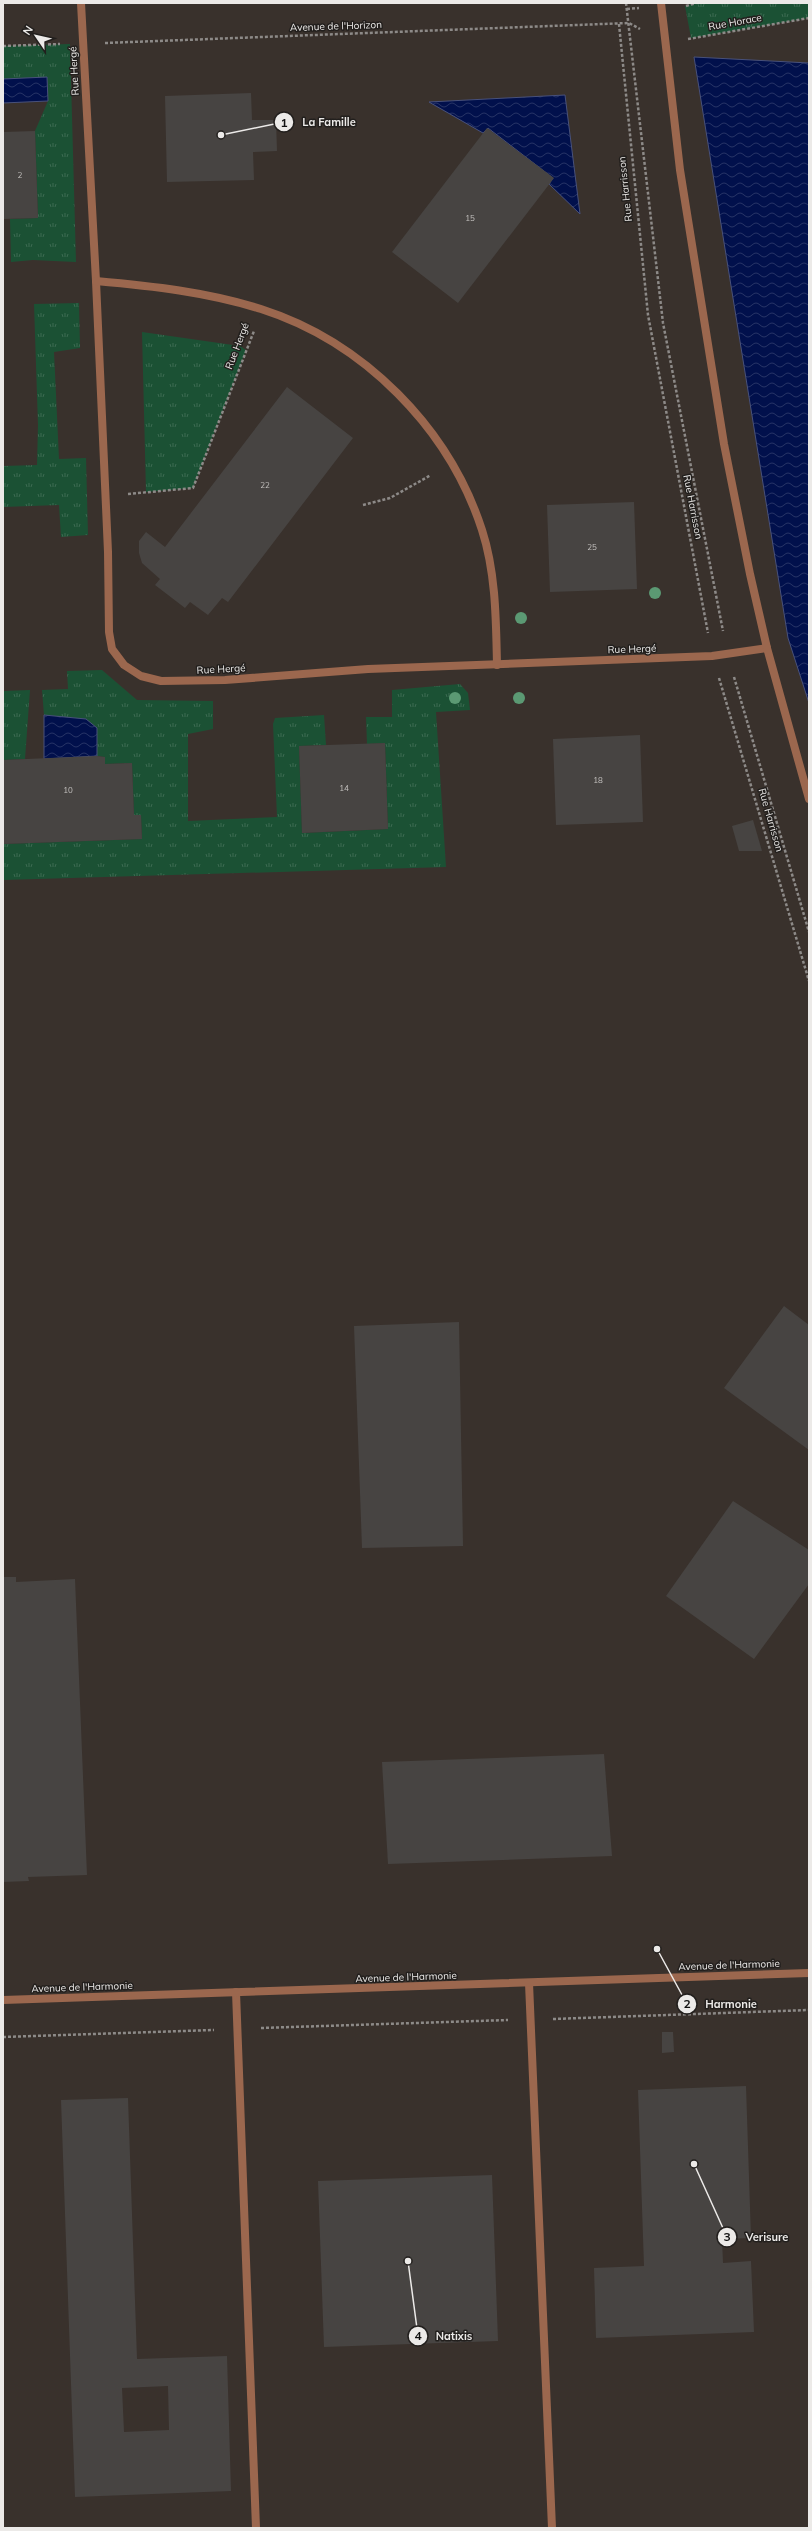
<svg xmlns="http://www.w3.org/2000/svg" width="812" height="2531" font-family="Mulish,sans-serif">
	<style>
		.built { fill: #39312c }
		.grass { fill: url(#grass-tufts) }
		.water { fill: url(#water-waves); stroke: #48517b }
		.building { fill: #474442; fill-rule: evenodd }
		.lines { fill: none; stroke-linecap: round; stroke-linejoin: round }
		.path { stroke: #8d8a88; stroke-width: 2.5; stroke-dasharray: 3 2; stroke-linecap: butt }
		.street { stroke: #9b674e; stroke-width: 8 }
		.tree { fill: #5b9973 }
		.labels { text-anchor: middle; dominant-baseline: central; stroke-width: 3; stroke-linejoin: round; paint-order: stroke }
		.number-label { font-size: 8px; fill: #c3c0be }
		.street-label { font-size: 10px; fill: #eceae8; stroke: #221f1d }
		.leader { fill: none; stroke: #eceae8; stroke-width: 1.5 }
		.callout-dot { fill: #eceae8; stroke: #221f1d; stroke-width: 1.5 }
		.mark-label { font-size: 12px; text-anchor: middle; font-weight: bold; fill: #111 }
		.callout-label { font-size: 11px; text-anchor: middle; font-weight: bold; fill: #eceae8; stroke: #221f1d; stroke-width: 3; stroke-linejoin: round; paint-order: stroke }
	</style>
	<defs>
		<pattern id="grass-tufts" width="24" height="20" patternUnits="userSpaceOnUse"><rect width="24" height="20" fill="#1b5134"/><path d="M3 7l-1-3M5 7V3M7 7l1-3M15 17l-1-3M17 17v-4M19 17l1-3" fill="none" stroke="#3c6a51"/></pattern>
		<pattern id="water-waves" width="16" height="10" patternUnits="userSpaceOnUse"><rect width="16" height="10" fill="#01104c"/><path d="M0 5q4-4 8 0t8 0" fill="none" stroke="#263366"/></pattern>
	</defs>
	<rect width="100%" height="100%" fill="#2c2927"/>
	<rect class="built" x="3" y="3" width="806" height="2525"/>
	<g class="grass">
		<polygon points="696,3 809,3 809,18 691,38 685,6"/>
		<polygon points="70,44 76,262 33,260 11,262 10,219 38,218 35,131 48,101 47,78 3,79 3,46"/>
		<polygon points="79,303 80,348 54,352 59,459 86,458 88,535 61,537 59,505 3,507 3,466 37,465 38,425 34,304"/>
		<polygon points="142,332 240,346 246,350 193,488 146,492"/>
		<polygon points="102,670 137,700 213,701 213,729 188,734 188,821 277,817 273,724 275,718 324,715 326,745 299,746 302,833 388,829 385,743 367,744 366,717 392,717 392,690 460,684 468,693 470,710 436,712 446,867 3,880 3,844 142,839 141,815 134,815 132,763 105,764 105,757 97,756 97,728 88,721 44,715 42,690 68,689 67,671"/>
		<polygon points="30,690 25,759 3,760 3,691"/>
	</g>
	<g class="water">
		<polygon points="694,57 809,63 809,703 788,638"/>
		<polygon points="47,77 48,101 3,103 3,79"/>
		<polygon points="565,95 580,214 549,184 553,178 488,128 483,133 429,102"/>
		<polygon points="44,715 86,719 97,728 97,756 44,759"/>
	</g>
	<g class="building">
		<polygon points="251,93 252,120 276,120 277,151 253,152 254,180 167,182 165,96"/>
		<polygon points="487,128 554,178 458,303 392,252"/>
		<polygon points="35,131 38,218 3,219 3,132"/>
		<polygon points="287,387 353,438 228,602 222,598 208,615 190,602 185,608 155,585 160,579 142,563 139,553 139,541 146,532 165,547"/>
		<polygon points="634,502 637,589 550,592 547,505"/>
		<polygon points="640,735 643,822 556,825 553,739"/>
		<polygon points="385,743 388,829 302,833 299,746"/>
		<polygon points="97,756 105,757 105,764 132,763 134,815 141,815 142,839 3,844 3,760"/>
		<polygon points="753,820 762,851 739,851 732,826"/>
		<polygon points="784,1306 809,1325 809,1450 724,1388"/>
		<polygon points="459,1322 463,1546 362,1548 354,1326"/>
		<polygon points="733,1501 809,1550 809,1584 754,1659 666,1596"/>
		<polygon points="3,1577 16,1577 16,1582 75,1579 87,1875 28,1877 29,1881 3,1882"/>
		<polygon points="604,1754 612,1856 388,1864 382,1762"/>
		<polygon points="662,2032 673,2032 674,2052 662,2053"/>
		<polygon points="746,2086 751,2238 722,2239 723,2263 751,2261 754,2332 596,2338 594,2268 644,2266 638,2090"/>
		<path d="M 128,2098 L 137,2359 L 227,2356 L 231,2491 L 75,2497 L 61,2100 ZM 168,2386 L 169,2430 L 124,2432 L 122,2388 Z"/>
		<polygon points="492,2175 498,2341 324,2347 318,2181"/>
	</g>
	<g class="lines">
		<g class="path">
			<polyline points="626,3 663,323 723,631"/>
			<polyline points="686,6 696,3"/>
			<polyline points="627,9 639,8"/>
			<polyline points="619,24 648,315 708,633"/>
			<polyline points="688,39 809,18"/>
			<polyline points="105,43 629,23 640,29"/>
			<polyline points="3,46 60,44"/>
			<polyline points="128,494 193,488 254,331"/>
			<polyline points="363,505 390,498 431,475"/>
			<polyline points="734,677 809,932"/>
			<polyline points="719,678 809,981"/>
			<polyline points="553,2019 809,2010"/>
			<polyline points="261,2028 508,2020"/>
			<polyline points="3,2037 214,2030"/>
		</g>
		<g class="street">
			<polyline points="81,3 96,281 108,552 109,632 112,649 124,665 141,676 161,681 225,680 368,669 712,656 767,648"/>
			<polyline points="661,3 680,170 724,444 750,574 767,648 809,799"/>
			<path d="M 96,281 C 152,286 207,292 261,309 C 364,342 449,428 482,530 C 496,573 496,621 497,665"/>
			<polyline points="529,1983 552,2528"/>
			<polyline points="236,1992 256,2528"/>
			<polyline points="3,2000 809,1973"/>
		</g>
	</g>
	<g class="tree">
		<circle cx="655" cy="593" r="6"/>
		<circle cx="521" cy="618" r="6"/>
		<circle cx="455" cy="698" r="6"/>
		<circle cx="519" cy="698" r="6"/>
	</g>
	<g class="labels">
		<g class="number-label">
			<text x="20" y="175">2</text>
			<text x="470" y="218">15</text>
			<text x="265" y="485">22</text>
			<text x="592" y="547">25</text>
			<text x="598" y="780">18</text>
			<text x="344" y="788">14</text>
			<text x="68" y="790">10</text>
		</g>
		<g class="street-label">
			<text transform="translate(735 22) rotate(-10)">Rue Horace</text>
			<text transform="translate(336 26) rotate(-2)">Avenue de l'Horizon</text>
			<text transform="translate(74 71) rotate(-93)">Rue Hergé</text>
			<text transform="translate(625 189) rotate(-96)">Rue Harrisson</text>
			<text transform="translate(237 346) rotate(-69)">Rue Hergé</text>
			<text transform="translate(693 507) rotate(79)">Rue Harrisson</text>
			<text transform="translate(632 649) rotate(-2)">Rue Hergé</text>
			<text transform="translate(221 669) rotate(-3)">Rue Hergé</text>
			<text transform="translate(771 820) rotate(74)">Rue Harrisson</text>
			<text transform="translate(729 1965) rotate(-2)">Avenue de l'Harmonie</text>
			<text transform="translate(406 1977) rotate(-2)">Avenue de l'Harmonie</text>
			<text transform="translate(82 1987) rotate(-2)">Avenue de l'Harmonie</text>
		</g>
	</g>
	<path class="leader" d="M221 135L284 122M657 1949L687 2004M694 2164L727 2237M408 2261L418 2336"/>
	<g class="callout-dot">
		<circle cx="221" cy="135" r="4"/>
		<circle cx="657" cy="1949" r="4"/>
		<circle cx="694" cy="2164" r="4"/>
		<circle cx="408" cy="2261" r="4"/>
		<circle cx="284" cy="122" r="10"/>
		<circle cx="687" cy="2004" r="10"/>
		<circle cx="727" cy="2237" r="10"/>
		<circle cx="418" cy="2336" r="10"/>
	</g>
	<g class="mark-label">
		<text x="284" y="127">1</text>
		<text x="687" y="2008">2</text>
		<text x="727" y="2241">3</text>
		<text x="418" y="2340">4</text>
	</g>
	<g class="callout-label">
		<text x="329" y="126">La Famille</text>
		<text x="731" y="2008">Harmonie</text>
		<text x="767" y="2241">Verisure</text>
		<text x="454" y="2340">Natixis</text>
	</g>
	<rect width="812" height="2531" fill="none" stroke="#eceae8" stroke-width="8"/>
	<g transform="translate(36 36) rotate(304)" stroke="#221f1d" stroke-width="3" paint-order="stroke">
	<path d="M0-3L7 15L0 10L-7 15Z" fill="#eceae8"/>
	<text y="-6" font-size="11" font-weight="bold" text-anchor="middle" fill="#eceae8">N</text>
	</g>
</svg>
